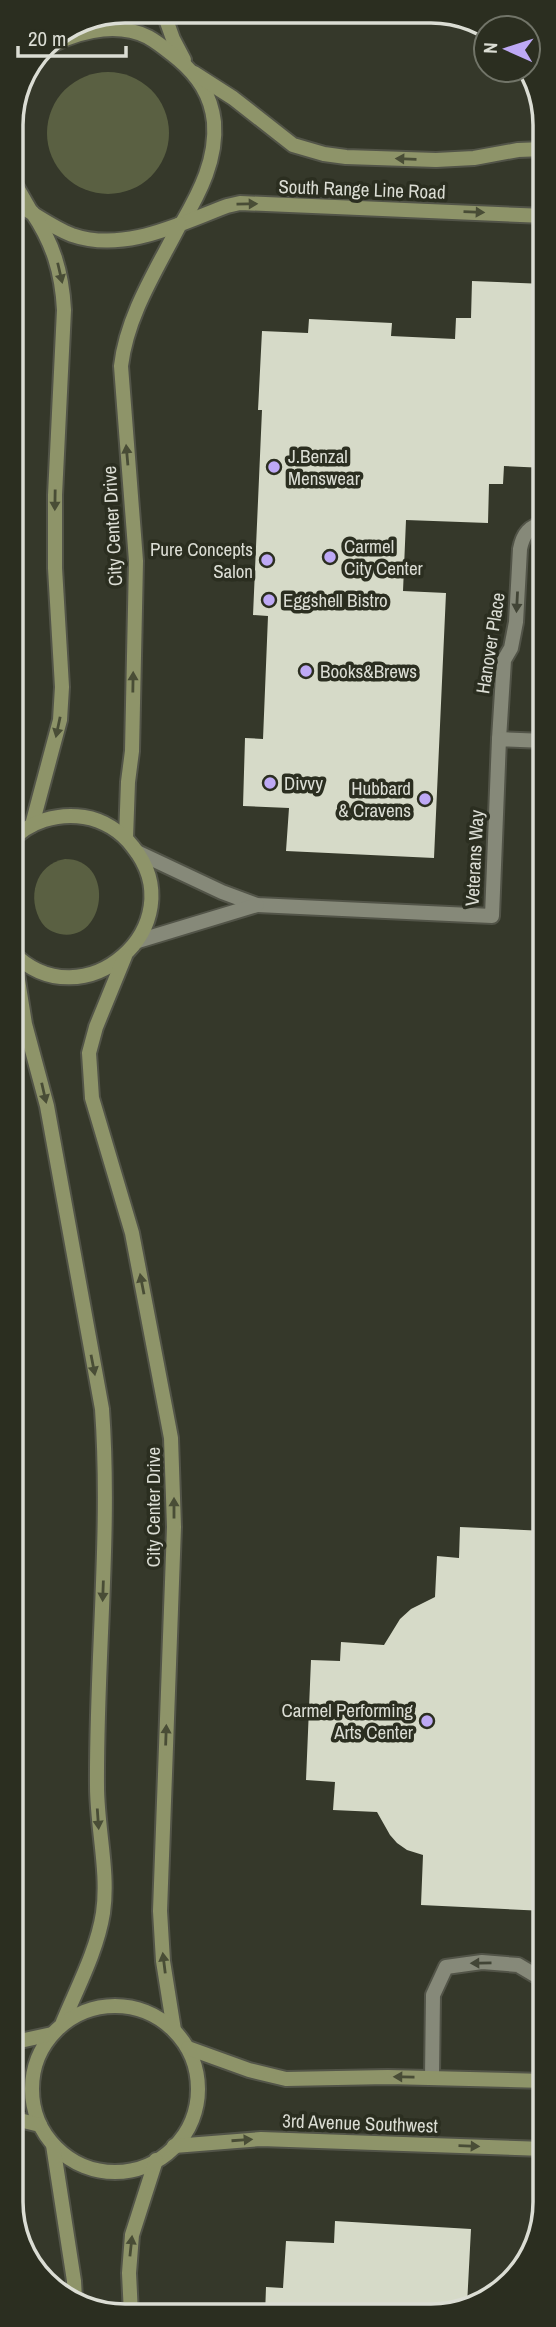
<svg xmlns="http://www.w3.org/2000/svg" width="556" height="2327" font-family="'Archivo Narrow',sans-serif">
	<style>
		.green { fill: #5a6042 }
		.building { fill: #d6dac8 }
		.lines { fill: none; stroke-linecap: round; stroke-linejoin: round }
		.lane-casing { stroke: #525448; stroke-width: 18 }
		.street-casing { stroke: #525448; stroke-width: 18 }
		.secondary-casing { stroke: #525448; stroke-width: 18 }
		.lane { stroke: #868979; stroke-width: 14 }
		.street { stroke: #868979; stroke-width: 14 }
		.secondary { stroke: #8e9469; stroke-width: 14 }
		.oneway { fill: #494d36 }
		.oneway2 { fill: #424536 }
		.poi-dot { fill: #bea9f5; stroke: #2b2e20; stroke-width: 2.5 }
		.labels { text-anchor: middle; dominant-baseline: central; stroke-width: 7; stroke-linejoin: round; paint-order: stroke }
		.street-label { font-size: 19px; fill: #dbddd4; stroke: #2b2e20 }
		.poi-label { font-size: 19px; fill: #dbddd4; stroke: #2b2e20; text-anchor: start }
		.rim { fill: none; stroke: #dbddd4; stroke-width: 3.5 }
	</style>
	<rect width="100%" height="100%" fill="#35382a"/>
	<g class="green">
		<circle cx="108" cy="133" r="61"/>
		<path d="M 65,859 C 116,859 106,943 60,934 C 52,932 46,929 42,923 C 26,899 35,864 65,859 Z"/>
	</g>
	<g class="building">
		<polygon points="472,281 545,284 545,468 504,466 503,484 489,484 488,523 406,520 403,591 446,593 434,858 286,851 289,808 243,806 245,738 263,739 268,616 253,615 262,410 258,410 262,331 308,333 309,319 392,323 391,336 455,339 456,318 471,318"/>
		<polygon points="460,1527 545,1531 545,1911 421,1905 423,1855 407,1850 397,1843 390,1835 377,1812 333,1810 335,1782 306,1780 311,1660 340,1661 341,1642 384,1645 400,1619 411,1609 435,1597 437,1556 459,1558"/>
		<polygon points="335,2221 471,2229 467,2305 446,2315 265,2315 266,2287 283,2288 286,2241 334,2243"/>
	</g>
	<g class="lines">
		<g class="lane-casing">
			<polyline id="lane" points="432,2077 433,1995 446,1967 482,1962 518,1965 545,1981"/>
		</g>
		<g class="street-casing">
			<g id="street">
				<path d="M 499,739 L 504,660 L 511,648 L 516,622 L 520,549 C 523,534 529,526 545,523"/>
				<polyline points="137,852 222,892 257,905 492,916 499,739 545,741"/>
				<polyline points="138,941 257,905"/>
			</g>
		</g>
		<g class="secondary-casing">
			<g id="secondary">
				<polyline points="163,11 173,39 184,60"/>
				<path d="M 40,52 C 70,33 114,20 148,37 C 159,43 168,51 178,59 C 198,76 211,95 214,122 C 217,159 200,192 182,223"/>
				<polyline points="194,73 233,98 293,145 324,154 346,157 436,160 474,158 518,150 544,149"/>
				<polyline points="11,177 30,210"/>
				<path d="M 11,201 C 31,211 51,227 72,235 C 124,253 179,224 227,206 L 240,203 L 545,216"/>
				<path d="M 32,825 L 60,720 L 62,687 L 55,568 L 55,495 L 64,310 C 62,272 53,243 32,212"/>
				<path d="M 126,838 L 128,782 L 132,751 L 136,561 L 121,366 C 127,315 157,269 180,224"/>
				<path d="M 11,842 C 28,821 58,813 84,817 C 103,820 121,831 133,847 C 196,925 83,1025 12,952"/>
				<path d="M 14,955 L 25,1024 L 47,1106 L 102,1409 C 111,1534 96,1660 97,1786 C 97,1828 109,1872 103,1913 C 97,1951 77,1988 63,2022"/>
				<polyline points="125,956 96,1027 89,1053 92,1098 132,1233 171,1438 174,1527 160,1911 163,1961 174,2030"/>
				<circle cx="115" cy="2089" r="83"/>
				<polyline points="11,2043 52,2034"/>
				<polyline points="188,2048 249,2070 286,2079 388,2077 545,2081"/>
				<polyline points="11,2118 40,2125"/>
				<polyline points="53,2145 74,2281 75,2299"/>
				<polyline points="174,2146 261,2139 545,2149"/>
				<polyline points="131,2314 129,2273 132,2235 156,2160"/>
			</g>
		</g>
		<use href="#lane" class="lane"/>
		<use href="#street" class="street"/>
		<use href="#secondary" class="secondary"/>
	</g>
	<defs><path id="oneway-solid" d="M-6-.8H1V-3.2L6.5 0L1 3.2V.8H-6Z" transform="scale(1.75)"/></defs>
	<g class="oneway">
		<use href="#oneway-solid" transform="translate(406 159) rotate(-178)"/>
		<use href="#oneway-solid" transform="translate(247 204) rotate(-1)"/>
		<use href="#oneway-solid" transform="translate(474 212) rotate(2)"/>
		<use href="#oneway-solid" transform="translate(60 273) rotate(77)"/>
		<use href="#oneway-solid" transform="translate(127 455) rotate(-95)"/>
		<use href="#oneway-solid" transform="translate(55 500) rotate(91)"/>
		<use href="#oneway-solid" transform="translate(133 682) rotate(-89)"/>
		<use href="#oneway-solid" transform="translate(58 727) rotate(102)"/>
		<use href="#oneway-solid" transform="translate(44 1093) rotate(77)"/>
		<use href="#oneway-solid" transform="translate(142 1284) rotate(-101)"/>
		<use href="#oneway-solid" transform="translate(93 1365) rotate(79)"/>
		<use href="#oneway-solid" transform="translate(174 1508) rotate(-90)"/>
		<use href="#oneway-solid" transform="translate(103 1591) rotate(92)"/>
		<use href="#oneway-solid" transform="translate(166 1735) rotate(-88)"/>
		<use href="#oneway-solid" transform="translate(98 1819) rotate(86)"/>
		<use href="#oneway-solid" transform="translate(164 1963) rotate(-97)"/>
		<use href="#oneway-solid" transform="translate(404 2077) rotate(-179)"/>
		<use href="#oneway-solid" transform="translate(242 2140) rotate(-4)"/>
		<use href="#oneway-solid" transform="translate(469 2146) rotate(2)"/>
		<use href="#oneway-solid" transform="translate(131 2246) rotate(-84)"/>
	</g>
	<g class="oneway2">
		<use href="#oneway-solid" transform="translate(517 602) rotate(93)"/>
		<use href="#oneway-solid" transform="translate(481 1963) rotate(179)"/>
	</g>
	<g class="poi-dot">
		<circle cx="274" cy="467" r="7"/>
		<circle cx="330" cy="557" r="7"/>
		<circle cx="267" cy="560" r="7"/>
		<circle cx="269" cy="600" r="7"/>
		<circle cx="306" cy="671" r="7"/>
		<circle cx="270" cy="783" r="7"/>
		<circle cx="425" cy="799" r="7"/>
		<circle cx="427" cy="1721" r="7"/>
	</g>
	<g class="labels">
		<g class="street-label">
			<text transform="translate(362 189) rotate(2)">South Range Line Road</text>
			<text transform="translate(112 526) rotate(-93)">City Center Drive</text>
			<text transform="translate(490 643) rotate(-81)">Hanover Place</text>
			<text transform="translate(474 858) rotate(-87)">Veterans Way</text>
			<text transform="translate(153 1507) rotate(-90)">City Center Drive</text>
			<text transform="translate(360 2123) rotate(2)">3rd Avenue Southwest</text>
		</g>
		<g class="poi-label">
			<text x="288" y="456">J.Benzal<tspan x="288" dy="22">Menswear</tspan></text>
			<text x="344" y="546">Carmel<tspan x="344" dy="22">City Center</tspan></text>
			<text x="253" y="549" text-anchor="end">Pure Concepts<tspan x="253" dy="22">Salon</tspan></text>
			<text x="283" y="600">Eggshell Bistro</text>
			<text x="320" y="671">Books&amp;Brews</text>
			<text x="284" y="783">Divvy</text>
			<text x="411" y="788" text-anchor="end">Hubbard<tspan x="411" dy="22">&amp; Cravens</tspan></text>
			<text x="413" y="1710" text-anchor="end">Carmel Performing<tspan x="413" dy="22">Arts Center</tspan></text>
		</g>
	</g>
	<path d="M0 0H556V2327H0ZM125 23H431A102 102 0 0 1 533 125V2202A102 102 0 0 1 431 2304H125A102 102 0 0 1 23 2202V125A102 102 0 0 1 125 23Z" fill="#2b2e20" fill-rule="evenodd"/>
	<path class="rim" d="M125 23H431A102 102 0 0 1 533 125V2202A102 102 0 0 1 431 2304H125A102 102 0 0 1 23 2202V125A102 102 0 0 1 125 23Z"/>
	<g transform="translate(507 49) rotate(273)"><circle r="33" fill="#2b2e20" stroke="#717468" stroke-width="2"/>
	<path d="M0-5L12 26L0 18L-12 26Z" fill="#bea9f5"/>
	<text y="-10" font-size="19" font-weight="bold" text-anchor="middle" fill="#dbddd4">N</text>
	</g>
	<path d="M18 46v10h108v-10" fill="none" stroke="#dbddd4" stroke-width="3.5"/>
	<text x="28" y="46" font-size="21" fill="#dbddd4" stroke="#2b2e20" stroke-width="5" paint-order="stroke">20 m</text>
</svg>
